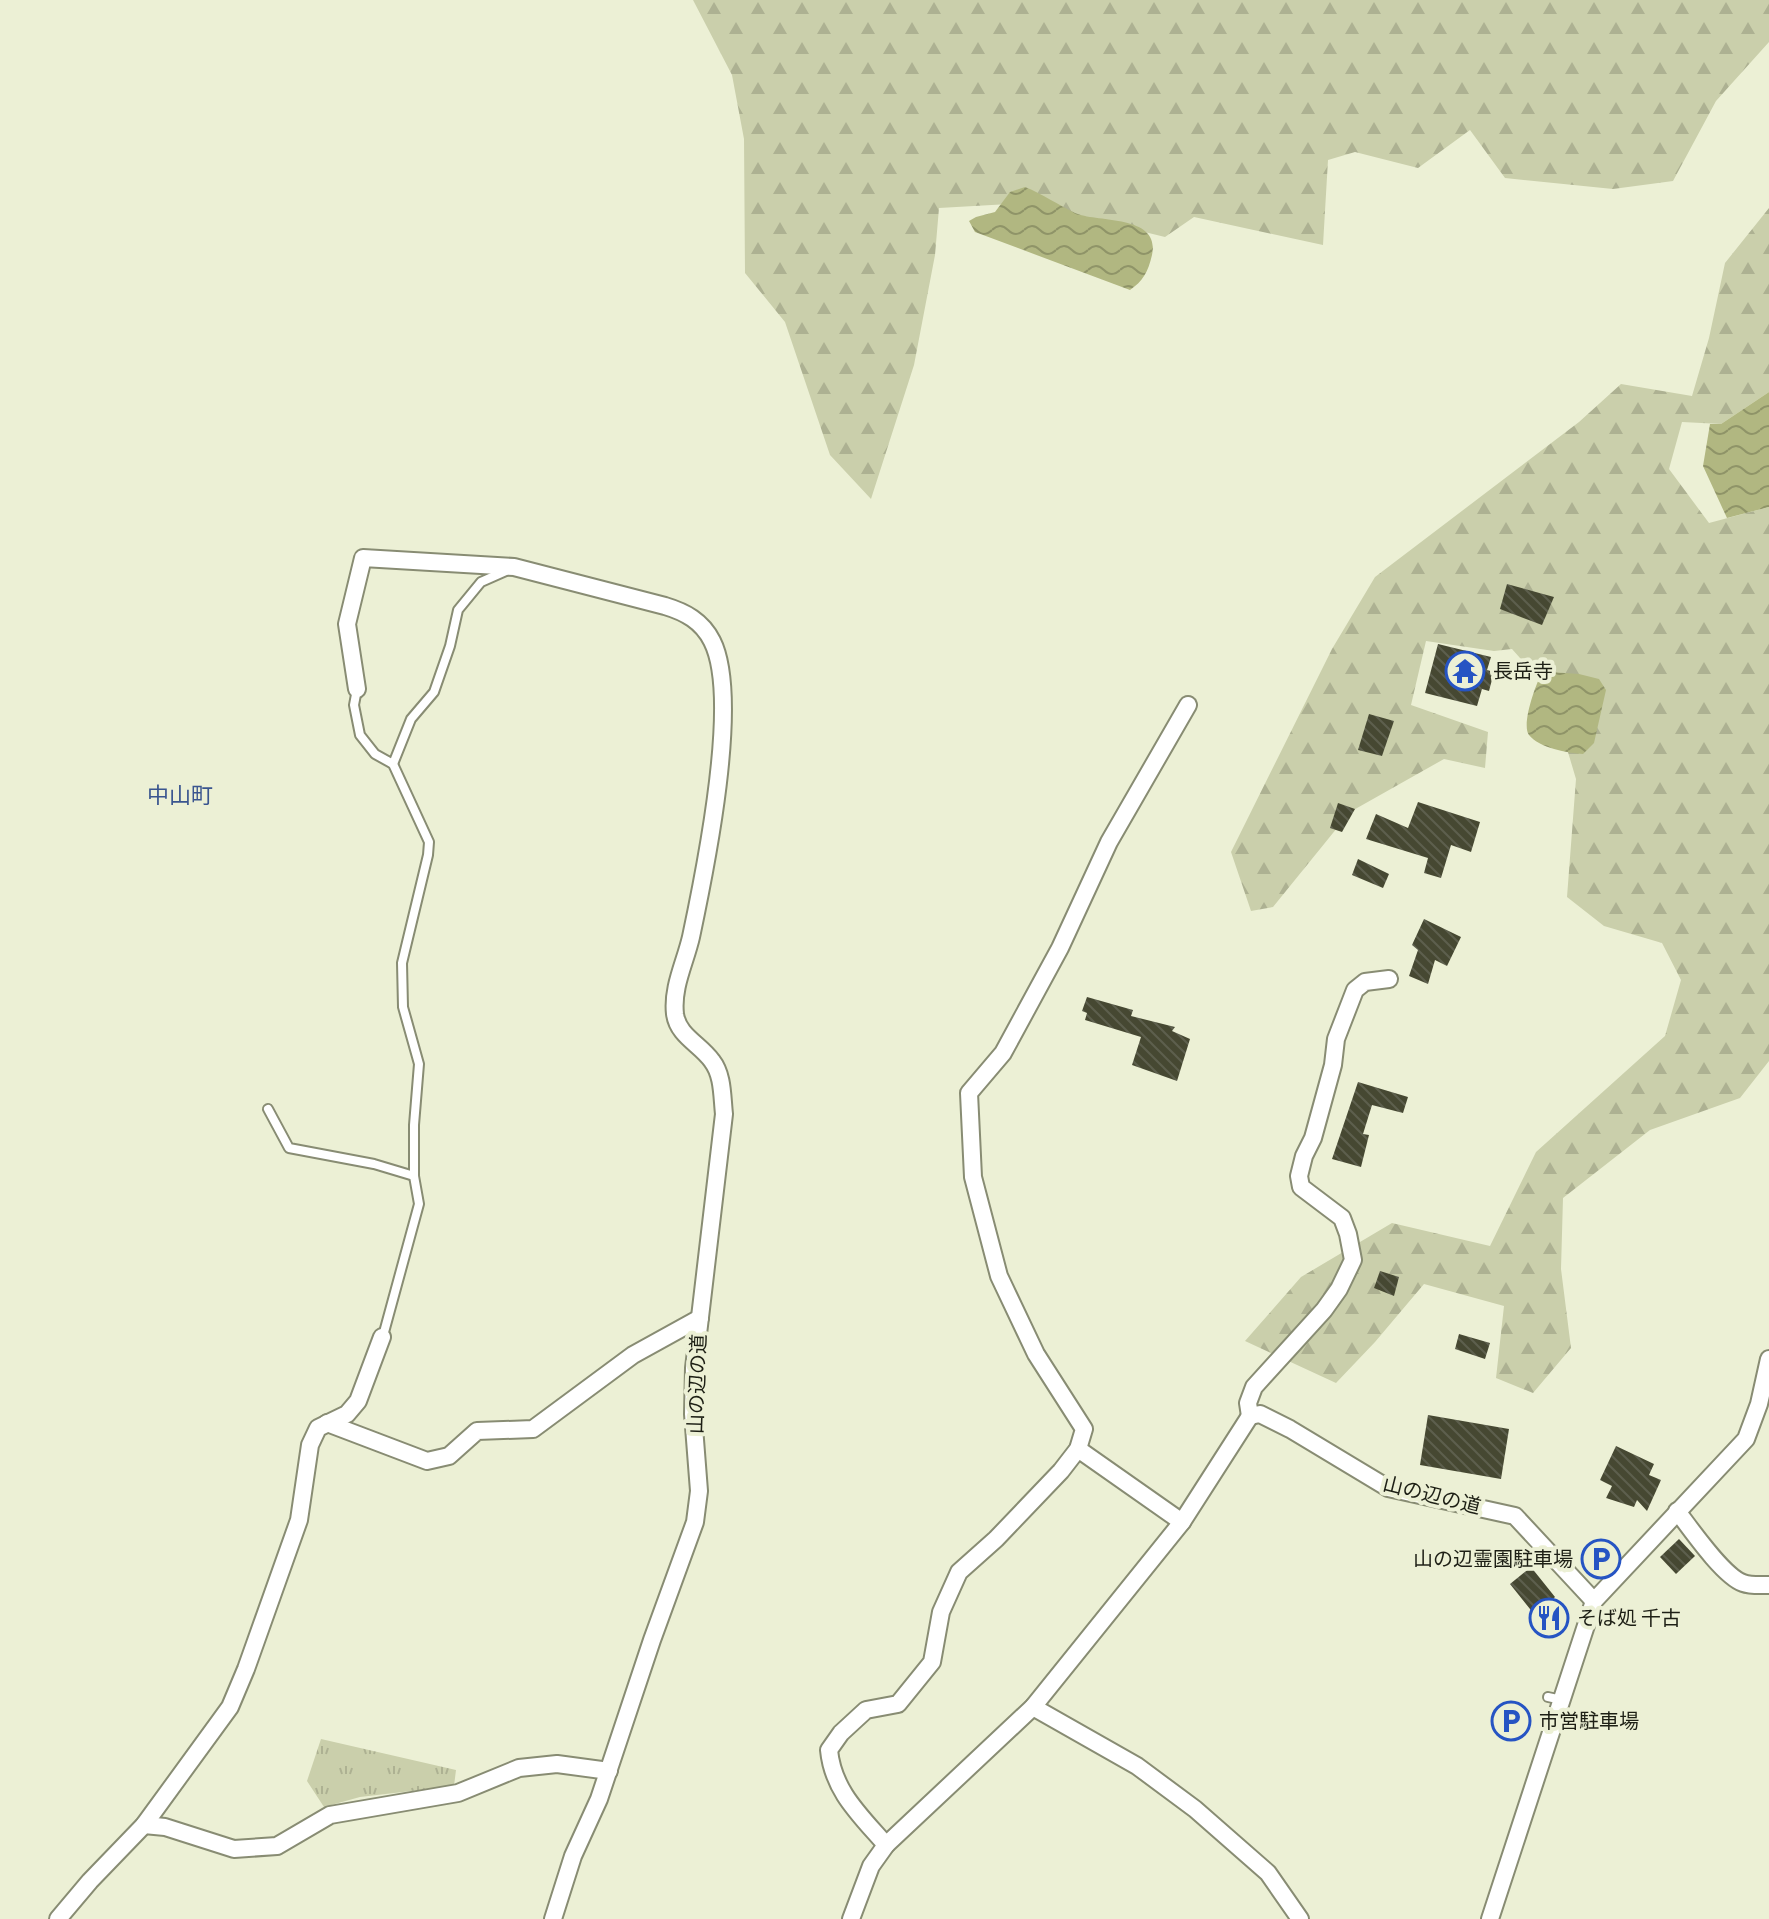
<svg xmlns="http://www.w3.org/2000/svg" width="1769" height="1919" font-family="Bitter,'Noto Sans JP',serif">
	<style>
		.grass { fill: url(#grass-tufts) }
		.forest { fill: url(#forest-firs) }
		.water { fill: url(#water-waves) }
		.building { fill: url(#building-back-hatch) }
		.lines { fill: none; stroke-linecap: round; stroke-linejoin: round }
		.service-casing { stroke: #888c73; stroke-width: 12 }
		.minor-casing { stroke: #888c73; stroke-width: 20 }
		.service { stroke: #fff; stroke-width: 8 }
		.minor { stroke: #fff; stroke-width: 16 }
		.labels { text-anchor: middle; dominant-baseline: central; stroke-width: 8; stroke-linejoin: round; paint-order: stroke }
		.poi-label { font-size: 20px; fill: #1d1f15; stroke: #ecf0d5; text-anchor: start }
		.street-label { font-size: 20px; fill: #1d1f15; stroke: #ecf0d5 }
		.neighbourhood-label { font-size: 22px; fill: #3a558f; stroke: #ecf0d5 }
	</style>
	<defs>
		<pattern id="grass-tufts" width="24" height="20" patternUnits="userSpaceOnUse" patternTransform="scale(2)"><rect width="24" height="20" fill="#cacfab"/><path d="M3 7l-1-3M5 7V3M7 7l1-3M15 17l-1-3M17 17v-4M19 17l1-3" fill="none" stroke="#adb192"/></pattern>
		<pattern id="forest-firs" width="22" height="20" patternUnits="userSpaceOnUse" patternTransform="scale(2)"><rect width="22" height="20" fill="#cacfab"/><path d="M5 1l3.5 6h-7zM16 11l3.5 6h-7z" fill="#adb192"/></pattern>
		<pattern id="water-waves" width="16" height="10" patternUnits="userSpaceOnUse" patternTransform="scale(2)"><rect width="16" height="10" fill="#b1b781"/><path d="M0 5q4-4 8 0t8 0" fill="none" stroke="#8f9468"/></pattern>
		<pattern id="building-back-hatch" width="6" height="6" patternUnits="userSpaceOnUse" patternTransform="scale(2)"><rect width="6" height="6" fill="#464832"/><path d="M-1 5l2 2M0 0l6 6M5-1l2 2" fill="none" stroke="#5d5f4d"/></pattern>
	</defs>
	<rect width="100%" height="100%" fill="#ecf0d5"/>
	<polygon class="grass" points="321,1739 456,1770 454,1786 360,1797 324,1807 307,1781"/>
	<g class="forest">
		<polygon points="693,0 1769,0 1769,42 1716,101 1673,181 1613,189 1505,178 1470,130 1418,168 1355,152 1328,160 1323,245 1194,217 1165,237 1026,203 939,208 935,255 914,365 871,499 830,455 785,322 745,273 744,139 732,75"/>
		<polygon points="1769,208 1769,392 1721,424 1682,422 1669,469 1709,523 1769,507 1769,1061 1740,1098 1650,1130 1563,1198 1561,1269 1571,1348 1533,1393 1496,1378 1504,1306 1424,1284 1375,1342 1336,1383 1245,1341 1301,1277 1392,1223 1490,1246 1536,1152 1665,1036 1681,980 1662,943 1604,926 1567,897 1576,779 1550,692 1512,649 1494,651 1426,641 1411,705 1488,732 1485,768 1444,759 1350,812 1273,907 1251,911 1231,852 1332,649 1375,577 1579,422 1621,384 1692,396 1709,338 1725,263"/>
	</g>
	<g class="water">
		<path d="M 1025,187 C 1043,194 1058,205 1075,213 C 1097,223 1161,214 1152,255 C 1148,272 1143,281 1130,290 L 975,232 L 969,221 L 976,217 L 995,212 L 1010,192 Z"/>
		<polygon points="1769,392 1769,507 1727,518 1703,466 1710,424 1721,424"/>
		<path d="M 1550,672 L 1579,674 L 1599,679 L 1606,690 L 1594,743 L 1583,754 C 1568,753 1539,748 1529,735 C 1521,725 1536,683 1542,673 Z"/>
	</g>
	<g class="building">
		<polygon points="1507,584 1554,597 1542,625 1500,609"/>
		<polygon points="1438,644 1491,657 1487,670 1494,672 1489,691 1482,689 1477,706 1425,693"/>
		<polygon points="1369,714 1394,721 1382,756 1358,750"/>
		<polygon points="1418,802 1480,822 1471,852 1451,845 1441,878 1424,873 1428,858 1366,839 1376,814 1408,828"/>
		<polygon points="1338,803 1355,809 1342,832 1330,828"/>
		<polygon points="1358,859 1389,874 1383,888 1352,875"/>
		<polygon points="1424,919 1461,937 1447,966 1435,960 1428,984 1409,976 1418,950 1412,945"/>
		<polygon points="1087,997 1133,1010 1131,1016 1175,1027 1172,1031 1190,1039 1177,1081 1132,1065 1141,1037 1085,1020 1087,1013 1082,1011"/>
		<polygon points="1358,1082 1408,1097 1403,1113 1372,1105 1363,1134 1369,1135 1361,1167 1332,1159"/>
		<polygon points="1380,1271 1399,1277 1394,1296 1374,1288"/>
		<polygon points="1459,1334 1490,1343 1485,1359 1455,1349"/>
		<polygon points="1428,1415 1509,1429 1501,1479 1420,1465"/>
		<polygon points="1616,1446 1654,1464 1649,1475 1661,1480 1647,1511 1637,1500 1634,1507 1606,1498 1612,1486 1600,1480"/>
		<polygon points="1679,1539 1695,1556 1676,1574 1660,1557"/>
		<polygon points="1531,1567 1555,1597 1552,1600 1565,1622 1546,1637 1530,1617 1534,1614 1510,1584"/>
	</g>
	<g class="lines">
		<g class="service-casing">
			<g id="service">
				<polyline points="357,689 354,705 360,735 375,754 393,764 429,842 428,855 402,963 403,1007 419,1064 414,1125 414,1176 419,1204 383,1336"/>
				<polyline points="393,764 411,719 434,692 450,646 458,610 481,582 508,570"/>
				<polyline points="268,1109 289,1148 374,1164 414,1176"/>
				<polyline points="1548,1697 1562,1700"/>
			</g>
		</g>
		<g class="minor-casing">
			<g id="minor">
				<path d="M 357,689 L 347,624 L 363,558 L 514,567 L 665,606 C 685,612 702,621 712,641 C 741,698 705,871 691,937 C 685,963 672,987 675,1014 C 678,1036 700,1044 712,1061 C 723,1075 722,1096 724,1114 L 694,1368 L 693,1414 L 699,1491 L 695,1522 L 652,1640 L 599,1799 L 573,1856 L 553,1919"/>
				<polyline points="1250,1416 1248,1403 1254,1387 1324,1310 1339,1289 1353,1260 1348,1234 1342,1218 1301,1187 1299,1176 1304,1156 1313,1138 1333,1065 1336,1039 1355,990 1365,982 1389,979"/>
				<polyline points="1250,1416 1260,1414 1290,1429 1388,1488 1515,1516 1594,1601"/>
				<polyline points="327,1423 427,1461 449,1456 477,1431 533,1429 633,1355 700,1318"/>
				<polyline points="1078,1449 1182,1522"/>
				<path d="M 1677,1511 C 1690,1528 1723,1576 1743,1583 C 1751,1586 1761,1585 1769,1585"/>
				<polyline points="1033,1707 1137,1766 1195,1809 1268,1873 1300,1919"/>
				<polyline points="144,1825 165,1827 234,1849 277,1846 330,1815 458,1793 519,1768 557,1764 609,1771"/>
				<path d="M 886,1845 C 860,1815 833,1791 829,1750 L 841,1733 L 866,1710 L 898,1704 L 932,1662 L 941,1612 L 959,1572 L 996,1539 L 1061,1471 L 1078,1449 L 1084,1429 L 1036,1354 L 999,1276 L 973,1177 L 969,1093 L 1003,1053 L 1060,948 L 1109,842 L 1188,705"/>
				<polyline points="58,1919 90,1881 144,1825 230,1707 246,1669 299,1520 310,1445 318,1428 347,1414 358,1401 382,1337"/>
				<polyline points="851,1919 871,1866 886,1845 1033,1707 1182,1522 1250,1416"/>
				<polyline points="1490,1919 1594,1601 1746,1439 1759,1404 1769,1359"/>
			</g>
		</g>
		<use href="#service" class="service"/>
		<use href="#minor" class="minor"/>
	</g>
	<defs>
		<g id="temple-ring" transform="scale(2)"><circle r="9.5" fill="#ecf0d5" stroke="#2654c3" stroke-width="1.5"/><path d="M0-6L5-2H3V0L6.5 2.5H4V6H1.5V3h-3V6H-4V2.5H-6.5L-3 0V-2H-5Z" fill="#2654c3"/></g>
		<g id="parking-ring" transform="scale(2)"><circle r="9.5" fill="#ecf0d5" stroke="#2654c3" stroke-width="1.5"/><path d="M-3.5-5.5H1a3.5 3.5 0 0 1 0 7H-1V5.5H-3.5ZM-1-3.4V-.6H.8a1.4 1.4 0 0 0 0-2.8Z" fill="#2654c3"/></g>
		<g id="restaurant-ring" transform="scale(2)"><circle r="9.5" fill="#ecf0d5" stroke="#2654c3" stroke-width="1.5"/><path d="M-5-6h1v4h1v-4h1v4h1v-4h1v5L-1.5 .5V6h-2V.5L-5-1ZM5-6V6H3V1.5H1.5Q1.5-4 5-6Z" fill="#2654c3"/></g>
	</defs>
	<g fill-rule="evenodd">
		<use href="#temple-ring" x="1465" y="671"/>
		<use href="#parking-ring" x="1601" y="1559"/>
		<use href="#restaurant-ring" x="1549" y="1618"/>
		<use href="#parking-ring" x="1511" y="1721"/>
	</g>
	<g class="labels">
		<g class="poi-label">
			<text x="1493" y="671">長岳寺</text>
			<text x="1573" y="1559" text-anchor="end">山の辺霊園駐車場</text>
			<text x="1577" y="1618">そば処 千古</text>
			<text x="1539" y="1721">市営駐車場</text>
		</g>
		<g class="street-label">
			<text transform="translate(697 1384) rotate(-88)">山の辺の道</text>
			<text transform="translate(1432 1495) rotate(14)">山の辺の道</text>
		</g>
		<g class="neighbourhood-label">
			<text x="180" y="795">中山町</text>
		</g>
	</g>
</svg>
